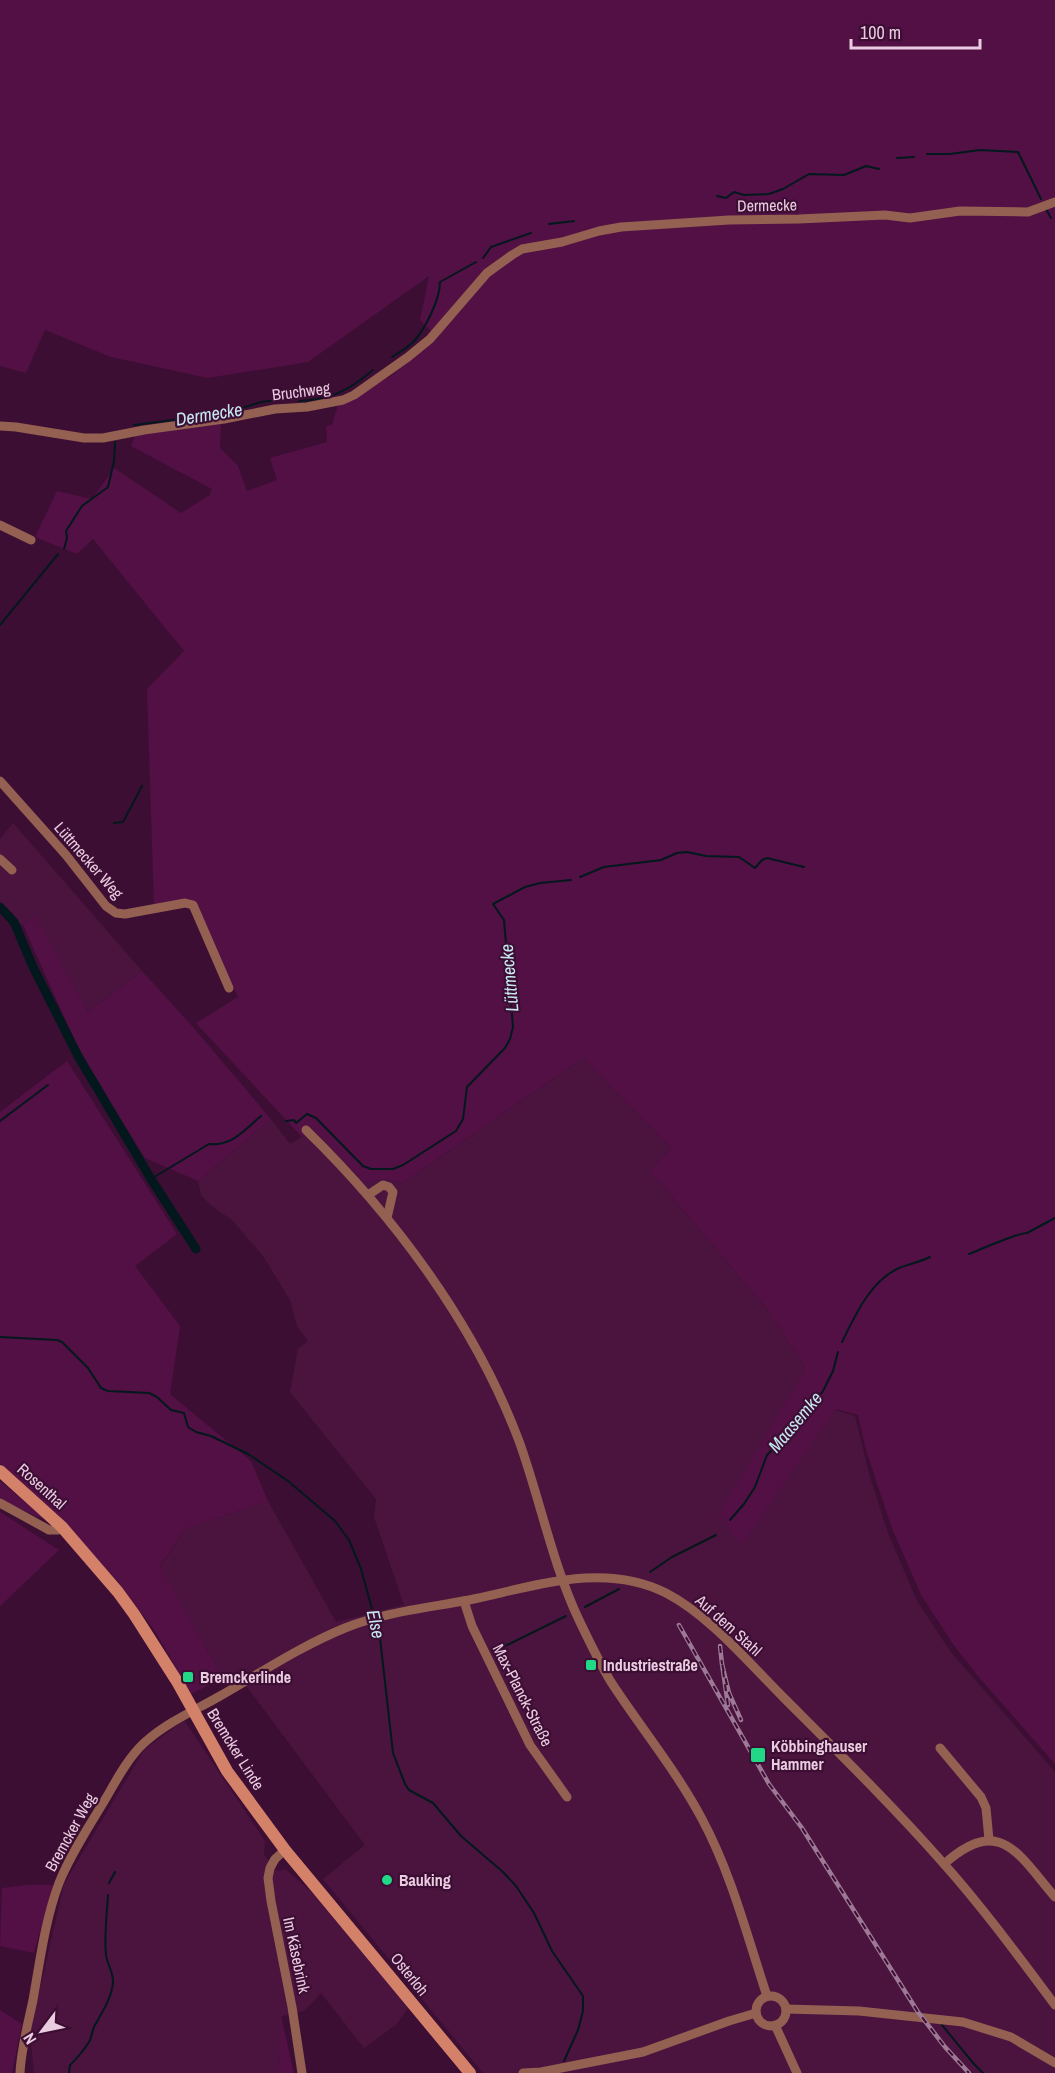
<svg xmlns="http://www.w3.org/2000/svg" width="1055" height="2073" font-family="'Archivo Narrow',sans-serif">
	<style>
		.built { fill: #4a143f }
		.green { fill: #521045 }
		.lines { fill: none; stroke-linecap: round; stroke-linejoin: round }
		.stream { stroke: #02181d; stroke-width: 2 }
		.canal { stroke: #02181d; stroke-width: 9 }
		.minor { stroke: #936051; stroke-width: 9 }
		.secondary { stroke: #d38169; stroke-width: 12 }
		.rail-casing { stroke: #9e7995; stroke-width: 4.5 }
		.rail { stroke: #3d0e33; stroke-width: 2; stroke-dasharray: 7; stroke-linecap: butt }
		.poi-dot { fill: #21d887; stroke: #3d0e33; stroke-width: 2 }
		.labels { text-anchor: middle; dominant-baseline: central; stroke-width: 4.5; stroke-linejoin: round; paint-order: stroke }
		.street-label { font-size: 16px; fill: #eacce1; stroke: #3d0e33 }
		.poi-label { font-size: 16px; font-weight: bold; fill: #eacce1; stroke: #3d0e33; text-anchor: start }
		.water-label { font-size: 18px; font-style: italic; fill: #c6e7f1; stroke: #3d0e33 }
	</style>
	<rect width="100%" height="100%" fill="#3d0e33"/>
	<g class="built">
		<polygon points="13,823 142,971 88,1012 35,916 23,925 17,921 13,913 0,906 0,839"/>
		<polygon points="583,1058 671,1148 650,1171 767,1309 806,1368 720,1514 741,1544 835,1410 855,1416 870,1477 888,1533 917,1601 950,1651 1055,1772 1055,2073 483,2073 323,1879 365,1845 247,1687 223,1678 160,1567 185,1529 268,1501 336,1622 404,1605 374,1517 376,1499 290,1392 298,1349 308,1341 297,1326 290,1300 263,1256 232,1220 213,1207 201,1195 198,1181 271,1119 290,1144 313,1130 365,1183 384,1179 402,1183"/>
		<polygon points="184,1720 265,1841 264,1855 278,1871 285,1869 322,1901 408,2008 397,2024 364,2048 321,1993 304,2011 282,2016 279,2073 34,2073 30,2033 64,1884 144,1750"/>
	</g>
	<g class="green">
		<polygon points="0,0 1055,0 1055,1764 977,1675 953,1644 921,1595 891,1526 866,1450 858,1415 836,1409 741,1545 719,1514 806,1368 767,1309 650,1171 671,1148 583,1058 402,1183 384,1179 365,1183 313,1130 302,1137 196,1023 238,997 192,901 154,907 147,689 184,651 93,539 77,554 35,537 57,491 92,499 114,468 181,513 210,495 212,489 131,446 135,436 221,423 220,448 238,466 247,491 277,480 270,458 327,442 326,426 332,425 338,405 392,375 438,338 420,320 429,276 308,362 208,378 111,357 45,330 26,373 0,366"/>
		<polygon points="35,915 88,1012 142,971 192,1026 271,1119 198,1181 145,1158 82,1057 23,925"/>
		<polygon points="67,1061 177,1234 135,1266 180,1326 170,1394 251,1461 268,1501 185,1529 160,1566 223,1678 191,1694 155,1631 119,1583 62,1519 0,1463 0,1112"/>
		<polygon points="0,1481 43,1517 41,1518 35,1516 0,1499"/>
		<polygon points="0,1512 59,1550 0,1606"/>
		<polygon points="27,1885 53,1885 34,1953 0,1946 2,1888"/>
		<polygon points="0,2010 22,2024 12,2073 0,2073"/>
		<polygon points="281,2016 294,2073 279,2073"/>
	</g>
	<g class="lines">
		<g class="stream">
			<polyline points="927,154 950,154 980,150 1018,152 1041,199"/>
			<polyline points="897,158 914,157"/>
			<polyline points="717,196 726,198 734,192 744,195 769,194 783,189 809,174 844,175 866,166 879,169"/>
			<polyline points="1046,209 1051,218"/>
			<polyline points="549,224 574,221"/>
			<polyline points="483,258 491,247 531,233"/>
			<path d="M 392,357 C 400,352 409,347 415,340 C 426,327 440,299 440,282 L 476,262"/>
			<path d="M 299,401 C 332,399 348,391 373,370"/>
			<polyline points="134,425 226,413 261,402 284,399"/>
			<polyline points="64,549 67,538 66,531 82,506 108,487 114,461 115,442"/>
			<polyline points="0,625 58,554"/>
			<polyline points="114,823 123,822 142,786"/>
			<polyline points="580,877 604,867 661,860 677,853 687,852 706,856 739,857 755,868 762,860 767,858 804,867"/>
			<polyline points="0,1121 48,1085"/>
			<polyline points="286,1121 294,1120 296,1123 307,1114 316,1118 363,1166 371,1169 393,1169 403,1165 456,1131 463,1119 467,1087 505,1048 510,1039 513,1027 504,920 493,904 525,887 540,883 571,880"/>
			<path d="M 151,1179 L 209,1144 C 233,1146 244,1130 261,1116"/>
			<path d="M 969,1254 C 979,1250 1020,1232 1027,1233 L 1055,1218"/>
			<polyline points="0,1337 57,1340 62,1342 88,1368 101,1388 108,1391 149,1393 157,1397 171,1410 184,1413 188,1427 196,1432 211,1436 248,1454 288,1481 335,1521 349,1540 361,1569 374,1616"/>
			<path d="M 842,1342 C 855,1316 870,1281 899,1268 C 909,1264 920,1262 930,1257"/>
			<polyline points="730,1520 744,1504 755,1487 767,1455 791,1431 823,1391 833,1371 838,1352"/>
			<polyline points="650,1572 672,1557 716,1535"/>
			<polyline points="585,1607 619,1589"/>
			<polyline points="376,1622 380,1638 393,1753 405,1784 409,1790 433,1803 461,1836 503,1872 516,1886 534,1913 552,1951 583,1996 583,2011 578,2030 564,2061"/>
			<polyline points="503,1647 566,1616"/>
			<polyline points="109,1883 115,1872"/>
			<polyline points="942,2025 974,2064 983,2073"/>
			<path d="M 69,2073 L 70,2065 C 75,2061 87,2046 90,2040 C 92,2036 92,2031 94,2027 C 101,2014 113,1996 113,1981 C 113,1971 107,1964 106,1955 C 104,1935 107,1914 108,1895"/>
		</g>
		<polyline class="canal" points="0,907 14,922 33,967 78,1056 151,1179 196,1249"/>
		<g class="minor">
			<polyline points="0,426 16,427 84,438 103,438 144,430 224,419 275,409 307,407 343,400 354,395 408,357 430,339 487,273 512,255 522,249 562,242 599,231 621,227 729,220 799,219 885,215 910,218 960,211 1028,212 1055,202"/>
			<polyline points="0,525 31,540"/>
			<polyline points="0,781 66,855 106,906 116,913 125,914 185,903 193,905 229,988"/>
			<polyline points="0,859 12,870"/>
			<path d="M 306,1130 C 394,1216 475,1324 519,1441 C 540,1499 552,1563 579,1620 C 589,1641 599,1662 611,1682 C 641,1728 676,1770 702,1819 C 732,1875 747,1936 767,1996"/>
			<polyline points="368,1195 383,1185 389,1187 393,1192 387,1218"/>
			<polyline points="0,1503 49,1530 58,1530 62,1527"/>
			<polyline points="464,1601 472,1626 530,1745 567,1797"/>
			<polyline points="940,1748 981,1797 986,1808 989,1840"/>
			<polyline points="285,1850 275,1859 270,1868 268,1878 271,1901 292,2007 302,2073"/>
			<path d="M 944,1864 C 1000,1814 1018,1854 1055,1897"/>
			<circle cx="771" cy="2011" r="15"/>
			<polyline points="786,2009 859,2011 963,2022 1011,2037 1055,2063"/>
			<polyline points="775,2025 797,2073"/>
			<path d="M 20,2073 C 21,2049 28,2024 33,2000 C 40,1961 45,1920 59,1883 C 71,1853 90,1825 106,1798 C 117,1779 128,1758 144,1743 C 167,1722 194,1711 220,1696 C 262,1672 301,1646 345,1628 C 385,1612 427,1608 469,1600 C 533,1587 603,1561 666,1593 C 710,1616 748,1662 783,1697 C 838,1752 893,1806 944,1864 C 984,1909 1019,1957 1055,2005"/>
			<polyline points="523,2073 541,2072 643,2052 729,2021 756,2013"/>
		</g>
		<polyline class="secondary" points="0,1471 62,1527 118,1592 134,1614 178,1683 227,1771 285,1850 470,2073"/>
		<g class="rail-casing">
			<g id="rail">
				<polyline points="679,1625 769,1784 802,1828 918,2012 945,2047 969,2073"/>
				<polyline points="720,1646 722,1664"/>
				<polyline points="728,1705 722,1664 729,1693 741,1720"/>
			</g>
		</g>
		<use href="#rail" class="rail"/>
	</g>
	<g class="poi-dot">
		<rect x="585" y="1659" width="12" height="12" rx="3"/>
		<rect x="182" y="1671" width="12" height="12" rx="3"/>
		<rect x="750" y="1747" width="16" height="16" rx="3"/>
		<circle cx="387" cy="1880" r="6"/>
	</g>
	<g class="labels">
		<g class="street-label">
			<text transform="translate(767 205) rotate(-1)">Dermecke</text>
			<text transform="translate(301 391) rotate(-7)">Bruchweg</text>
			<text transform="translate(89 860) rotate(49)">Lüttmecker Weg</text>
			<text transform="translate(42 1486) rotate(42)">Rosenthal</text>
			<text transform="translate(729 1625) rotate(42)">Auf dem Stahl</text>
			<text transform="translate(523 1695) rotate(63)">Max-Planck-Straße</text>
			<text transform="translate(236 1749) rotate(58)">Bremcker Linde</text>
			<text transform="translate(70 1832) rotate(-61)">Bremcker Weg</text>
			<text transform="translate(297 1955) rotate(78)">Im Käsebrink</text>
			<text transform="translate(410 1974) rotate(51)">Osterloh</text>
		</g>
		<g class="poi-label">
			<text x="603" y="1665">Industriestraße</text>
			<text x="200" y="1677">Bremckerlinde</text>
			<text x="771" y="1746">Köbbinghauser<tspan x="771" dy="18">Hammer</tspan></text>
			<text x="399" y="1880">Bauking</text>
		</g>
		<g class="water-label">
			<text transform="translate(209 414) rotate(-9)">Dermecke</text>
			<text transform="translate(509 978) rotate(-95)">Lüttmecke</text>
			<text transform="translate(795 1422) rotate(-50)">Maasemke</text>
			<text transform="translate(376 1624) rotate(77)">Else</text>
		</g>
	</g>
	<g transform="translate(42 2031) rotate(238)" stroke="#3d0e33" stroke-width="4.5" paint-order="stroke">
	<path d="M0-4.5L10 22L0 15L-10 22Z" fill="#eacce1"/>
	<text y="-9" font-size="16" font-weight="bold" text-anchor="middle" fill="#eacce1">N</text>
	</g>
	<path d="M851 39v9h129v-9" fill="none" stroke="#eacce1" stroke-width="3"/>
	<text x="860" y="39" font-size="18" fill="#eacce1" stroke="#3d0e33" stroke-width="4.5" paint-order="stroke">100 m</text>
</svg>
